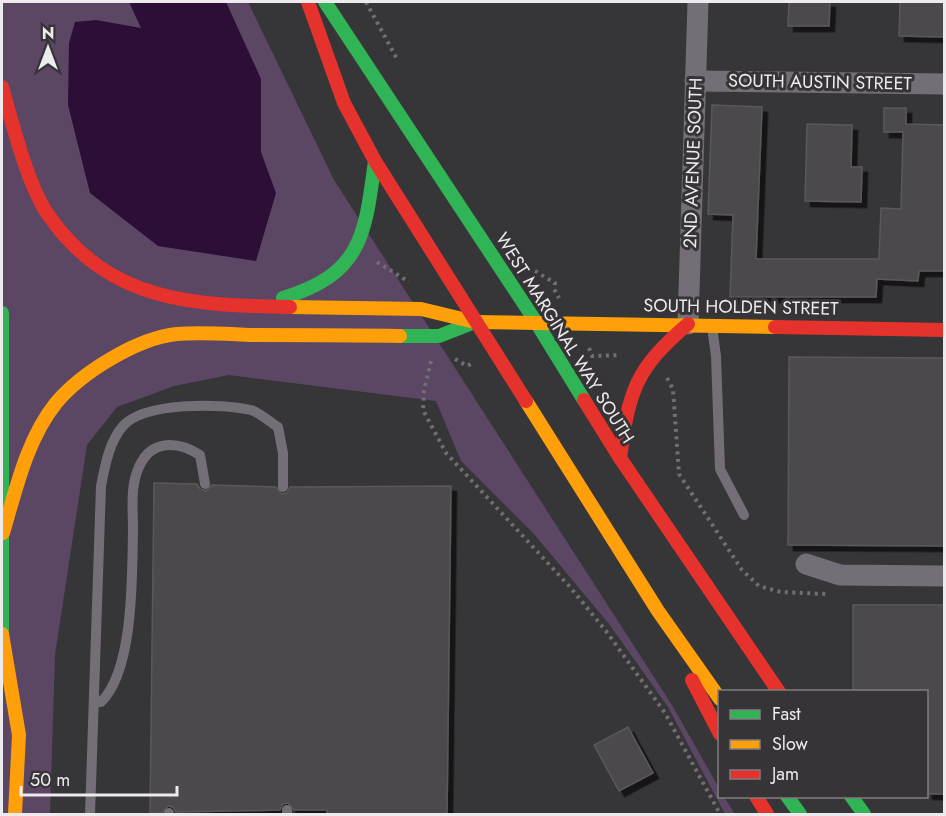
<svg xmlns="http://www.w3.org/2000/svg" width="946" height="816" font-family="Jost,sans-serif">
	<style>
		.green { fill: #5b4664 }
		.water { fill: #2c0e37 }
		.building { fill: #4c4a4c; stroke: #59585a; stroke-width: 1.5; filter: url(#shadow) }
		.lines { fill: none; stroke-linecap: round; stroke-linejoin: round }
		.path { stroke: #726e72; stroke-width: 4; stroke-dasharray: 3 4.5; stroke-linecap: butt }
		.lane { stroke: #746f77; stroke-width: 10 }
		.street { stroke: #746f77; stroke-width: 21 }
		.fast { stroke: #30b455; stroke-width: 14 }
		.slow { stroke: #ff9f0a; stroke-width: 14 }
		.jam { stroke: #e5322d; stroke-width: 14 }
		.labels { text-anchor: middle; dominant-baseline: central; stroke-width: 6; stroke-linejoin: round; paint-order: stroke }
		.street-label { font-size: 18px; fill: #edebed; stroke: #373438 }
	</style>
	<defs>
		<filter id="shadow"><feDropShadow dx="5.5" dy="5.5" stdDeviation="0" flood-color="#0009"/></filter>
	</defs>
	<rect width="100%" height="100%" fill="#363537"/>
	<polygon class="green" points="2,2 248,2 334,180 672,705 719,788 720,796 724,797 735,814 725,814 668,707 609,624 534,534 461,461 436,401 229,375 174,386 117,407 87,445 55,655 50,814 2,814"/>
	<polygon class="water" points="129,2 226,2 261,79 261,152 276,193 256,261 158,246 90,193 68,105 69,43 75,22 96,20 141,28"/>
	<g class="building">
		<polygon points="789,2 830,2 829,26 788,26"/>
		<polygon points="900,2 945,2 945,37 899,36"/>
		<polygon points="712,105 762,107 756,259 879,259 881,208 901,209 903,132 884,132 884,108 906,108 906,124 945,125 945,271 919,271 918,281 877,279 876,297 730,297 733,215 708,214"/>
		<polygon points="807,124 852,125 851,167 862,167 861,202 805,201"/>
		<polygon points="789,357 945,358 945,546 788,545"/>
		<polygon points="154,483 197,484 200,489 206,491 212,485 276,487 282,494 287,493 290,487 451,486 447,814 327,814 327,810 294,810 288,803 283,804 280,810 176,812 173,807 168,806 162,813 150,814"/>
		<polygon points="853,605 945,605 945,794 927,794 927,692 853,692"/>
		<polygon points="628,727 653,773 619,791 594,745"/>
	</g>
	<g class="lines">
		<g class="path">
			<polyline points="366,2 397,59"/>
			<polyline points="377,262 409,282"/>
			<polyline points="535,271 555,283 554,289 559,298"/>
			<polyline points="589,348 592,356 621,355"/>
			<polyline points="455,359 467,366 471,364"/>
			<polyline points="431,361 424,391 423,410 446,453 570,587 606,631 665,713 720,814"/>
			<polyline points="667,378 673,389 679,474 742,570 759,586 781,592 826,594"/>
		</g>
		<g class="lane">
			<polyline points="712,327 716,356 720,469 744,515"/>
			<path d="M 94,702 L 101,702 C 134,670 132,575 133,530 C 133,509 130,486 139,467 C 151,439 178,441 200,455 L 205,484"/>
			<path d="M 90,814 L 101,486 C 105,466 109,442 123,426 C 144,402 221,403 251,410 C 260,413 270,422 278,427 L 283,453 L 283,487"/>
			<polyline points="169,814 169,813"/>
			<polyline points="287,814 287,810"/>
		</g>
		<g class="street">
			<polyline points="695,81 944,84"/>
			<polyline points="688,324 698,2"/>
			<polyline points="806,564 840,575 944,576"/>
		</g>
		<g class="fast">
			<polyline points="325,2 536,322 584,400"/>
			<path d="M 283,298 C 362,274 365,235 375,161"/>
			<polyline points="2,313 2,639"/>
			<polyline points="400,336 439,336 475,322"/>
			<polyline points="787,796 800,814"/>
			<polyline points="851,796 864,814"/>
		</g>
		<g class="slow">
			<polyline points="290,307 421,309 475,322"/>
			<polyline points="475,322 775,327"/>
			<polyline points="526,401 658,611 720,699"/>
			<path d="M 3,533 C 16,489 27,439 56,403 C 81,373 137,338 177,334 C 201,332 226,334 250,335 C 300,335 350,335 400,336"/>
			<polyline points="2,634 19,735 15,814"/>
		</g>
		<g class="jam">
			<polyline points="308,2 344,103 375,161 526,401"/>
			<path d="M 2,87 C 13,124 27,185 49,216 C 110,303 194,305 290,307"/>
			<polyline points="775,327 944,330"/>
			<polyline points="584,400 620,458 779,692"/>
			<path d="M 620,458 C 629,391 635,369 688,324"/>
			<polyline points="692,680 720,734"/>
			<polyline points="756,796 767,814"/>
		</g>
	</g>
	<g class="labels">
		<g class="street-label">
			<text transform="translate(820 82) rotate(1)">SOUTH AUSTIN STREET</text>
			<text transform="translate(693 163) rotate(-88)">2ND AVENUE SOUTH</text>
			<text transform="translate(741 307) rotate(1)">SOUTH HOLDEN STREET</text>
			<text transform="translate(565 338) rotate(58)">WEST MARGINAL WAY SOUTH</text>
		</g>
	</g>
	<rect width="946" height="816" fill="none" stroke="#edebed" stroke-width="6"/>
	<rect x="718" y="690" width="210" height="108" fill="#373438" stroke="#807d80" stroke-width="1.5"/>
	<rect x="730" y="710" width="30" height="9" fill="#30b455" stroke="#807d80" stroke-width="1.5"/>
	<text x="772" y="720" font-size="18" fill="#edebed">Fast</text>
	<rect x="730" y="740" width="30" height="9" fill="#ff9f0a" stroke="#807d80" stroke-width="1.5"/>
	<text x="772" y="750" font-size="18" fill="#edebed">Slow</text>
	<rect x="730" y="770" width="30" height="9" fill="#e5322d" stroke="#807d80" stroke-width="1.5"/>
	<text x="772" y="780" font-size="18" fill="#edebed">Jam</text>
	<g transform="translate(48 48)" stroke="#373438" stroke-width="4.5" paint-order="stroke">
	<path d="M0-4.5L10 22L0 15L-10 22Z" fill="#edebed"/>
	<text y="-9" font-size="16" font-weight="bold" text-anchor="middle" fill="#edebed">N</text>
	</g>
	<path d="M21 786v9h156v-9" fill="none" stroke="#edebed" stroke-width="3"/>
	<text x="30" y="786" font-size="18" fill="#edebed" stroke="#373438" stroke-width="4.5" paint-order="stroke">50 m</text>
</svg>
